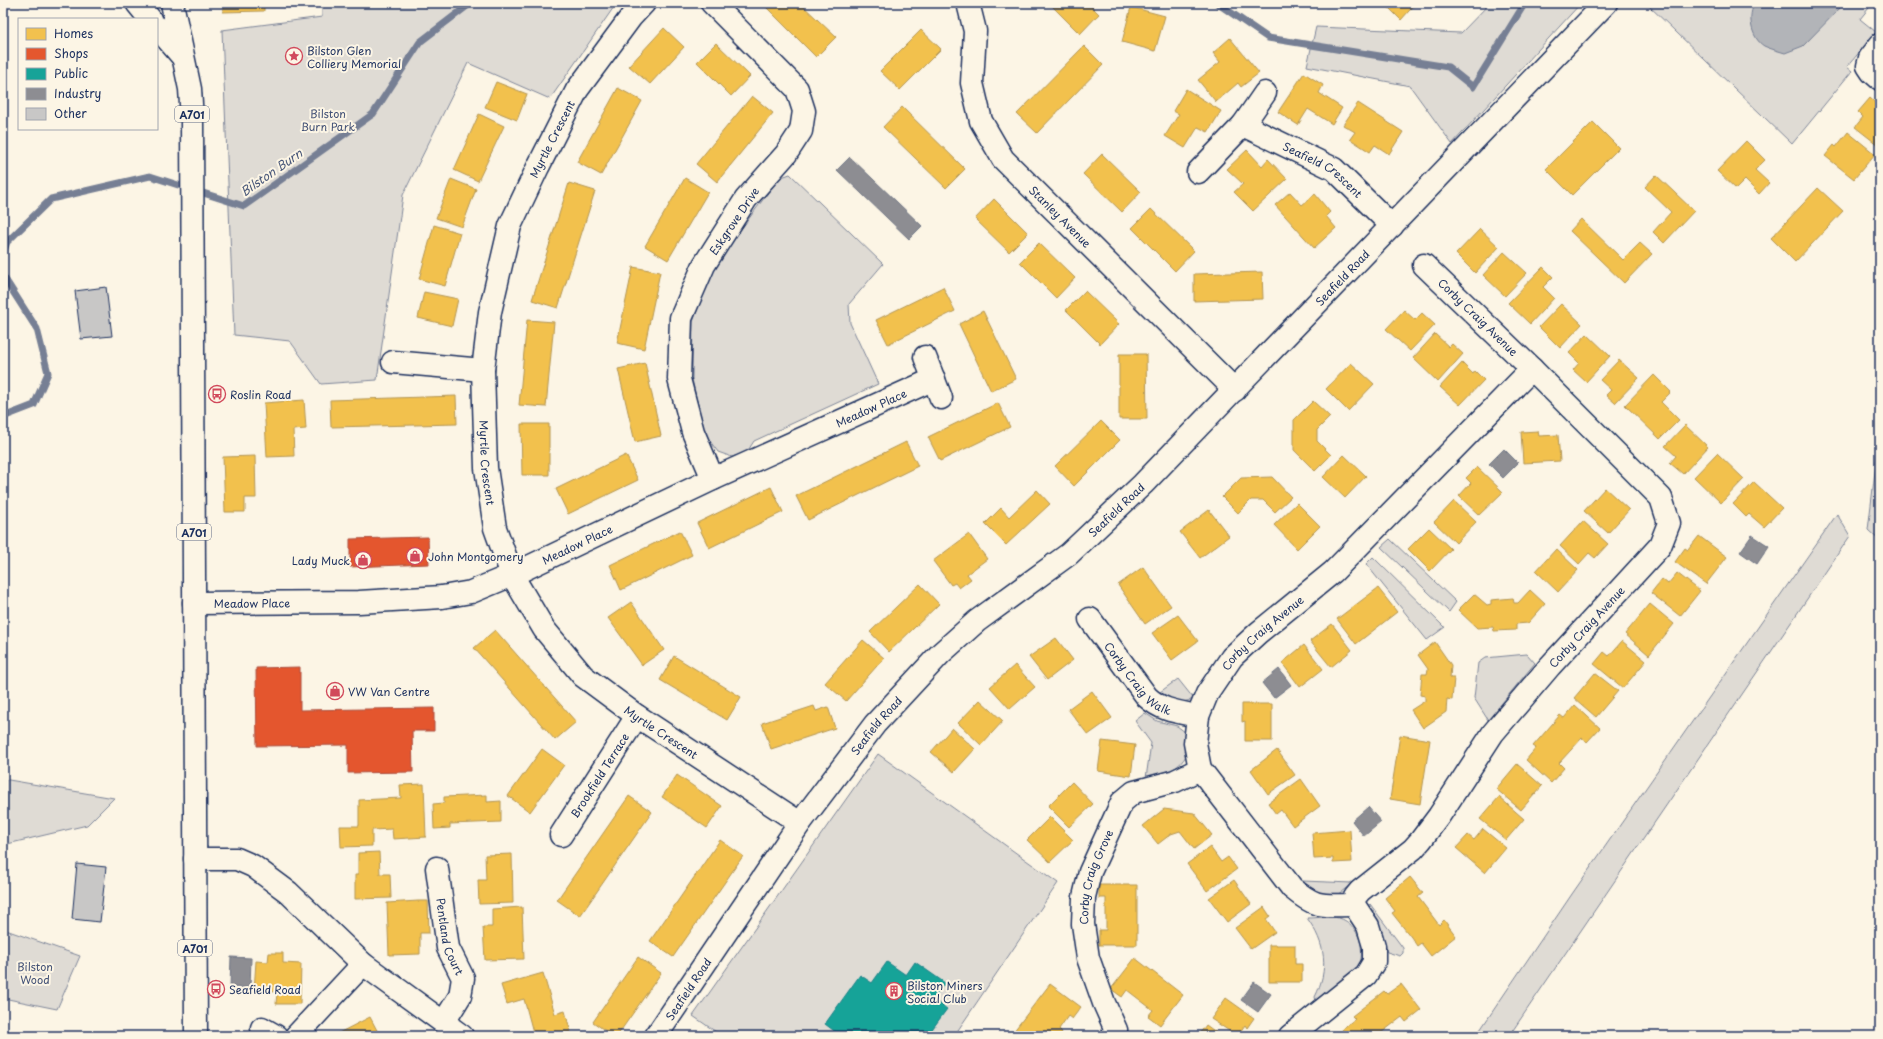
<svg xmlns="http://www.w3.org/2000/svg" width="1883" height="1039" font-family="'Playpen Sans',sans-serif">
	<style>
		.green { fill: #dfdbd4; stroke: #7d8599 }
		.water { fill: #b2b4b8; stroke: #767f94 }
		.homes { fill: #f2c14e; stroke: #b29553 }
		.shops { fill: #e4572e; stroke: #a84b3c }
		.public { fill: #17a398; stroke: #188087 }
		.industry { fill: #8d8d92; stroke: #6b7182 }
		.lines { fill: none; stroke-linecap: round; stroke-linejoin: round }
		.stream { stroke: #767f94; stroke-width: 7 }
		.building { fill: #c8c7c6; stroke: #1b2f5e }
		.minor-casing { stroke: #1b2f5e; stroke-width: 25 }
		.major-casing { stroke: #1b2f5e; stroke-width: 25 }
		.minor { stroke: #fcf5e5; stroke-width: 22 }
		.major { stroke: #fcf5e5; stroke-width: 22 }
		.labels { text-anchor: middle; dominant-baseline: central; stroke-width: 4; stroke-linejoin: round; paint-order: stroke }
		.shield { fill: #fcf5e5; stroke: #5e6a86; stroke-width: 1 }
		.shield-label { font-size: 10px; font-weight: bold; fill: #1b2f5e }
		.poi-label { font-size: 11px; fill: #1b2f5e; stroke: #fcf5e5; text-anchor: start }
		.park-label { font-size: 11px; fill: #425176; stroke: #fcf5e5 }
		.street-label { font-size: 11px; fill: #1b2f5e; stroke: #fcf5e5 }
		.water-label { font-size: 12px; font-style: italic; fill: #485779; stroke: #fcf5e5 }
	</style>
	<rect width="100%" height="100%" fill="#fcf5e5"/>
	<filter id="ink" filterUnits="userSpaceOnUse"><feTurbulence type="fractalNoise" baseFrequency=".025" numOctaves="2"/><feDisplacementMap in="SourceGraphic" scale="8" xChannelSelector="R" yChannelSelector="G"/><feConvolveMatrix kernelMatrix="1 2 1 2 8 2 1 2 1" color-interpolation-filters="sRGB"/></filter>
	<g filter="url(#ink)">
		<g class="green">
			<polygon points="322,3 616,4 550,99 468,63 403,195 377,380 321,384 290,341 234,335 222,30 322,17"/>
			<polygon points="1490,3 1581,3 1452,144 1410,86 1307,66 1316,27 1461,33"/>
			<polygon points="1646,3 1873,3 1860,19 1876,32 1847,67 1852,71 1792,144"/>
			<polygon points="790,174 883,264 849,304 850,323 878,384 754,441 747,452 732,457 718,452 704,433 692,379 693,322 713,267 779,178"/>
			<polygon points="1880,429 1880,541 1868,530"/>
			<polygon points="1837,514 1850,536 1509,1036 1476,1036 1572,894"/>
			<polygon points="1390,539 1456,602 1449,612 1381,547"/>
			<polygon points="1373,557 1444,627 1445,627 1427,640 1366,564"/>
			<polygon points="1527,654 1535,663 1488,720 1474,698 1478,663 1485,658"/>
			<path d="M 1178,679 L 1194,699 C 1181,704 1170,702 1160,692 Z"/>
			<path d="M 1145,713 L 1157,721 L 1177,726 L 1185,732 L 1187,754 C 1178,771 1164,774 1146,778 L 1151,743 L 1135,721 Z"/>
			<polygon points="878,754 1058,883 954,1036 722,1036 693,1016"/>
			<polygon points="3,779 114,798 87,825 3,845"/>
			<path d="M 1303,881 L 1352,883 C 1332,901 1322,905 1303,881 Z"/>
			<polygon points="1370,904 1403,948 1403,953 1400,956 1387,952 1370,914"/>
			<path d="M 1307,918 C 1317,918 1330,916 1339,918 C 1360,924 1367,953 1357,971 L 1316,1001 L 1315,997 C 1329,969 1326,944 1307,918 Z"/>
			<polygon points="3,929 80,956 57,1009 3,998"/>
		</g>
		<path class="water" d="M 1755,3 L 1845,3 L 1803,46 L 1785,53 C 1779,51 1770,49 1764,46 C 1751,38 1747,15 1755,3 Z"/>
		<g class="homes">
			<polygon points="223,3 264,3 264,11 223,12"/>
			<polygon points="762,3 800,3 836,37 816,57"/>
			<polygon points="1049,3 1088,3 1099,14 1080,34"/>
			<polygon points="1384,3 1416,3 1401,20"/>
			<polygon points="1131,7 1165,16 1155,51 1122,42"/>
			<polygon points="664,28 684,47 650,84 629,66"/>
			<polygon points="921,30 941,49 900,90 880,71"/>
			<polygon points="1230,38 1259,73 1241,87 1238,83 1216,102 1198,80 1220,62 1213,53"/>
			<polygon points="716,43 750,76 731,96 697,62"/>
			<polygon points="1084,46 1103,65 1037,133 1017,114"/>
			<polygon points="1304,73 1323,85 1319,93 1342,108 1332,124 1308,109 1298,125 1278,112"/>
			<polygon points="496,82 527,94 517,120 485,107"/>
			<polygon points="618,88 642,101 601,175 577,162"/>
			<polygon points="1186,89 1221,111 1208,132 1198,127 1185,148 1165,136 1179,114 1173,111"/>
			<polygon points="752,96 773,113 717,182 696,164"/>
			<polygon points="1870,98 1880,107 1880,143 1878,145 1855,127 1863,117 1858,112"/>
			<polygon points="1358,103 1403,132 1389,154 1375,145 1370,152 1350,139 1355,132 1343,125"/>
			<polygon points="902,107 965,169 946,188 883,127"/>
			<polygon points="479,114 504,126 478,181 454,170"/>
			<polygon points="1593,122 1619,148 1572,195 1546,169"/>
			<polygon points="1848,132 1875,154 1854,179 1825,156 1834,145 1836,147"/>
			<polygon points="1746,141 1765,160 1755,170 1769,183 1759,194 1745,180 1736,189 1717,171"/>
			<polygon points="1247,150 1262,166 1268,159 1287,179 1253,211 1234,192 1243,184 1227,169"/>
			<polygon points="1102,154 1141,192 1122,212 1083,174"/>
			<polygon points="1656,175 1694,211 1664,243 1653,232 1671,212 1645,187"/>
			<polygon points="685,178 708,192 668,260 645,246"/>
			<polygon points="451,179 476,189 462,227 436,218"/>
			<polygon points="569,183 595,191 558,308 532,300"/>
			<polygon points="1818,188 1843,211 1795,262 1771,238"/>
			<polygon points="1290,192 1302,205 1315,194 1330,212 1326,216 1336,228 1314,248 1275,205"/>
			<polygon points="994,199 1028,233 1009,252 975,219"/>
			<polygon points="1151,209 1194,251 1175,271 1132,228"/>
			<polygon points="1581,219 1623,260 1640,243 1652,254 1624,283 1570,231"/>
			<polygon points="434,225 460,233 445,286 419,279"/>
			<polygon points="1480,229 1499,247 1475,273 1456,254"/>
			<polygon points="1039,243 1075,278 1056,298 1020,262"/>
			<polygon points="1504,252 1527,273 1505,296 1483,275"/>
			<polygon points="633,267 660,272 644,349 617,343"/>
			<polygon points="1543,267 1553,277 1543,287 1554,298 1530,324 1508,303"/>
			<polygon points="1262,272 1263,299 1194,301 1194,274"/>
			<polygon points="943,287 955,311 888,344 876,320"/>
			<polygon points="1085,291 1119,324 1100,344 1066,310"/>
			<polygon points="424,292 458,299 452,326 418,318"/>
			<polygon points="1561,304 1582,324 1560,348 1539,327"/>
			<polygon points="1404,310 1415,320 1422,313 1435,325 1410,351 1386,329"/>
			<polygon points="983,311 1016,379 991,391 959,324"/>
			<polygon points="527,320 554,322 546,407 519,405"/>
			<polygon points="1435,334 1449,347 1452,344 1463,354 1438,382 1413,358"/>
			<polygon points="1587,334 1610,356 1586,382 1573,370 1579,363 1569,353"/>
			<polygon points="1119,354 1146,354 1147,419 1119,419"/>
			<polygon points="1619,360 1639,378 1615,403 1606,395 1611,390 1600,380"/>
			<polygon points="645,363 661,436 635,442 618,369"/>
			<polygon points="1351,363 1374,384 1348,411 1326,389"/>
			<polygon points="1462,363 1473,374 1475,371 1484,380 1460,405 1440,387"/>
			<polygon points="1654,375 1671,392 1661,402 1679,420 1660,439 1625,405"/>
			<polygon points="456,396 457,424 331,427 330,400"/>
			<polygon points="304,400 306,429 293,430 294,456 267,457 264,403"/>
			<polygon points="1313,401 1330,417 1317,430 1317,441 1331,455 1315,471 1294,450 1294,420"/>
			<polygon points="998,403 1010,427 940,461 928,437"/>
			<polygon points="1101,421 1120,440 1074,486 1055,466"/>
			<polygon points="521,424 549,424 549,475 522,475"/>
			<polygon points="1685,425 1708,447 1683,474 1670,463 1676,456 1665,446"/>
			<polygon points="1538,431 1539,436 1558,435 1560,461 1523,463 1521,432"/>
			<polygon points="906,442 918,466 808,520 796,496"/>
			<polygon points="1717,453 1744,479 1721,503 1694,477"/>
			<polygon points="626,455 638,480 568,514 556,489"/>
			<polygon points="1344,455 1366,476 1345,498 1323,477"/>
			<polygon points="255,456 256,498 245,498 245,512 225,512 223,457"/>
			<polygon points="1477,467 1503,492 1479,515 1459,496 1471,483 1466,478"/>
			<polygon points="1272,477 1291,497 1275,512 1263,500 1251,500 1238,513 1222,497 1241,478"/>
			<polygon points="1754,482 1782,508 1764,527 1749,514 1746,517 1733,504"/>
			<polygon points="771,487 783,512 709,548 697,523"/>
			<polygon points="1605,488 1629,510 1608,533 1584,511"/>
			<polygon points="1037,490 1050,504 1006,545 985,524 1001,508 1009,517"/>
			<polygon points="1454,501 1476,522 1456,543 1434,522"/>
			<polygon points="1297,503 1320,526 1297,549 1274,525"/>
			<polygon points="1209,510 1229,536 1200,558 1180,532"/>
			<polygon points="1583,521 1608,544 1595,558 1589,553 1579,564 1560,546"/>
			<polygon points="1429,528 1451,549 1430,571 1408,549"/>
			<polygon points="680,531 692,555 621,590 610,565"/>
			<polygon points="969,534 987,559 967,574 971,579 959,588 955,583 951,585 933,561"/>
			<polygon points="1699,536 1727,557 1706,584 1675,562 1685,548 1688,550"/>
			<polygon points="1556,549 1578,570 1558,592 1536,571"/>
			<polygon points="1143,567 1171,606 1145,624 1118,585"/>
			<polygon points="1677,573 1700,591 1680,616 1651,593 1662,579 1668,584"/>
			<polygon points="920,584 939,604 889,652 870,632"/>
			<polygon points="1378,588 1397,612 1356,644 1337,619"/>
			<polygon points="1530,590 1545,604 1528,623 1516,624 1516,630 1494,631 1493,627 1477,628 1458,610 1474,594 1487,605 1491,604 1491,600 1513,598 1514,603 1518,603"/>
			<polygon points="631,602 664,650 642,665 608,618"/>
			<polygon points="1650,604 1674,624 1649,655 1625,634"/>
			<polygon points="1178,615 1198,641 1172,660 1152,633"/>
			<polygon points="1332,624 1352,650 1331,667 1310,641"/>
			<polygon points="495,630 576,722 555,740 474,648"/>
			<polygon points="1056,638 1073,660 1047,680 1029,657"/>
			<polygon points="863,640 884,658 846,701 825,683"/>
			<polygon points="1622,641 1646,661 1623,688 1594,664 1604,652 1609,656"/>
			<polygon points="1435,642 1451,665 1450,678 1454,678 1452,700 1447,699 1446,712 1423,728 1411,710 1425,701 1425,696 1420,695 1422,674 1427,674 1428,669 1418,655"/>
			<polygon points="1304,645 1323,669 1300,687 1282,663"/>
			<polygon points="674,656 741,697 727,720 660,680"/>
			<polygon points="1015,665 1035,687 1010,709 990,687"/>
			<polygon points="1595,673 1618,691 1596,717 1574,698"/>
			<polygon points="1092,691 1112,718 1088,735 1068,709"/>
			<polygon points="980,700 1003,721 981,745 958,723"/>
			<polygon points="1242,704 1272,704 1272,741 1245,741 1245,721 1242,722"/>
			<polygon points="1575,705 1600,728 1587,742 1582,738 1559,763 1564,768 1551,783 1526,760 1536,748 1533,746 1560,715 1564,718"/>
			<polygon points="814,706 816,711 828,707 835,728 771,749 762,723"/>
			<polygon points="952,728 975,749 954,772 931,752"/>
			<polygon points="1400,735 1430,740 1420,804 1390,799"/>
			<polygon points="1102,741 1135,745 1131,776 1098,771"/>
			<polygon points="542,749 564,765 530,812 508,796"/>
			<polygon points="1277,750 1295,775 1268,794 1251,770"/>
			<polygon points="1517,764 1542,786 1521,810 1496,789"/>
			<polygon points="677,775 722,806 707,828 662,797"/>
			<polygon points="1301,779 1320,806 1293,826 1281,810 1276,814 1268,803"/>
			<polygon points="1072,782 1093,804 1069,827 1048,806"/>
			<polygon points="424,784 426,837 393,839 392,829 372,830 372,846 341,847 340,826 359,826 359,800 401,798 400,785"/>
			<polygon points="487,795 487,802 501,801 501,822 450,824 450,828 434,829 433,804 444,803 444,797"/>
			<polygon points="629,796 652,812 580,916 557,900"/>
			<polygon points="1499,797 1524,819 1506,840 1480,819"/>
			<polygon points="1164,809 1194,813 1212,835 1194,849 1180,831 1171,834 1158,844 1143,826"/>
			<polygon points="1050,817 1073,840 1050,862 1027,840"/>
			<polygon points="1483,829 1506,848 1485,873 1456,848 1468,835 1474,840"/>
			<polygon points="1350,830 1352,862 1333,863 1333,858 1314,859 1312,833"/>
			<polygon points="720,840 743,856 673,957 650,941"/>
			<polygon points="1210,847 1221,862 1228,857 1237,869 1207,891 1187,864"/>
			<polygon points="379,852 380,874 390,874 391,898 355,899 355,875 358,875 358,853"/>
			<polygon points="512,854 513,903 479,904 478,880 486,880 485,855"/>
			<polygon points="1410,877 1423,893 1418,897 1439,925 1444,920 1456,936 1431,956 1421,943 1417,946 1411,937 1392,913 1395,911 1385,898"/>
			<polygon points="1234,880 1251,904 1227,922 1209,898"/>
			<polygon points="1099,885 1137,885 1137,945 1099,945 1099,930 1106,930 1106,898 1099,898"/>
			<polygon points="418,901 428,901 429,933 420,933 420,954 389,955 387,903"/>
			<polygon points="522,907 524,959 485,960 483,927 492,927 492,909"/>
			<polygon points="1264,907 1270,916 1266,919 1275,932 1251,949 1235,928"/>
			<polygon points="1269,945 1295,945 1295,964 1302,964 1302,982 1269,982"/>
			<polygon points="269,953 283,953 283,963 301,964 300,1004 276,1004 277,992 254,991 256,961 268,962"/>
			<polygon points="638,957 661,973 617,1036 613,1036 593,1022"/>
			<polygon points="1135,958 1183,995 1160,1025 1148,1016 1153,1010 1127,990 1122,997 1111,989"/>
			<polygon points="543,973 555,1014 565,1011 571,1033 560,1036 534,1036 524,999 507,1004 501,985"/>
			<polygon points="1050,984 1081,1007 1072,1019 1068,1016 1059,1029 1062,1032 1060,1035 1010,1036"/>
			<polygon points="1401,984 1421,1010 1406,1022 1402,1017 1377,1036 1347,1036 1342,1029 1355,1019 1352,1016 1384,991 1387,994"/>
			<polygon points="1226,998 1254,1018 1247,1028 1245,1025 1237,1036 1211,1019"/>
			<polygon points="370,1017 380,1036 333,1036"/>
			<polygon points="1206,1025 1221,1036 1198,1036"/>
		</g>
		<g class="shops">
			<polygon points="428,537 429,564 350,567 350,539"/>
			<polygon points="300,667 300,710 434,708 434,731 412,731 413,772 348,773 348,745 257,746 256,668"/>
		</g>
		<polygon class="public" points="887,962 906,975 915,962 945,983 933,999 947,1009 927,1036 835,1036 837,1033 825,1024 860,975 872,983"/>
		<g class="industry">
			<polygon points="850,157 922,226 909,239 837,170"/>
			<polygon points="1504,449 1518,463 1503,478 1489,464"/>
			<polygon points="1752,535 1769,546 1757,564 1740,552"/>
			<polygon points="1279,669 1291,685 1274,698 1262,683"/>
			<polygon points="1368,807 1381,822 1364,836 1352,821"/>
			<polygon points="231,957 251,958 250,988 230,987"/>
			<polygon points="1254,982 1271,994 1258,1012 1241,1000"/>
		</g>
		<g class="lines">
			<g class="stream">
				<polyline points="1217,3 1268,38 1448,67 1473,87 1525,3"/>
				<polyline points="3,254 7,242 51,199 150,176 244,206 373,114 420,42 471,3"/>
				<polyline points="3,276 37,329 48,373 34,405 3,417"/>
			</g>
		</g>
		<g class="building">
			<polygon points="106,287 112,336 81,339 75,291"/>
			<polygon points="77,864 106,867 100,922 72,919"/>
		</g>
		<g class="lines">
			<g class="minor-casing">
				<g id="minor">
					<path id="s1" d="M 644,3 L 631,17 L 577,90 L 538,167 L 510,226 L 490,312 L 483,370 L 486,468 L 495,528 L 512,575 L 544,629 L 583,676 L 637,716 L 800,823"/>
					<polyline points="712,3 797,89 804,111 801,131 786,154 746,199 704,265 681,318 679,379 693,432 713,479"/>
					<path id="s2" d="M 968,3 L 975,31 L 972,83 L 981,121 L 1003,159 L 1235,390"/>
					<polyline points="1880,45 1870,58 1868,66 1872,72 1880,79"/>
					<polyline points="1243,125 1265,93"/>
					<path id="s3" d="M 1198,172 L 1243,125 L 1334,169 L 1392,226"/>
					<polyline points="925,357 941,398"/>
					<polyline points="393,362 483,370"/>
					<path id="s4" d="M 194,603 L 359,602 L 442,597 L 471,592 L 512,575 L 713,479 L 934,379"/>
					<path id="s5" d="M 1090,619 L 1147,697 C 1162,711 1179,712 1198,716"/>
					<path id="s6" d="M 561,835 L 637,716"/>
					<polyline points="195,859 237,859 253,866 288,892 363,964 462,1036"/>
					<path id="s7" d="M 437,868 L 448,948 L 463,978 L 460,996 L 444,1022"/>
					<path id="s8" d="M 1354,905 C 1322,905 1317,909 1292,888 L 1200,769 L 1195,743 L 1198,716 L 1207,694 L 1232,657 L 1258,633 L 1333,572 L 1532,369"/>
					<polyline points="262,1028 276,1036"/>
					<polyline points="296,1036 363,964"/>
					<path id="s9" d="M 656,1036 L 800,823 L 875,724 L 940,654 L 977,621 L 1069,554 L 1143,484 L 1606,3"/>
					<path id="s10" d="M 1112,1036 L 1116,1030 L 1104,1003 L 1088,958 L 1083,924 L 1084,897 L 1090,872 L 1122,802 L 1134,792 L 1175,781 L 1200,769"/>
					<path id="s11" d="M 1290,1036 L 1366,975 L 1374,962 L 1374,946 L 1368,926 L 1354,905 L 1355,897 L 1360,891 L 1413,849 L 1421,840 L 1439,816 L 1493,733 L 1550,666 L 1660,546 L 1669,523 L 1661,498 L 1532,369 L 1424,265"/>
				</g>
			</g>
			<g class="major-casing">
				<g id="major">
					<polyline points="137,3 150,19"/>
					<polyline points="172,3 190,89 192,119 196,1036"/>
					<polyline points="157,27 181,55"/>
				</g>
			</g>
			<use href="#minor" class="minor"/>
			<use href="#major" class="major"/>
		</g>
	</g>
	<defs>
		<g id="sight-ring" transform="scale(0.9)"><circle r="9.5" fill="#fcf5e5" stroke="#d1495b" stroke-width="1.5"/><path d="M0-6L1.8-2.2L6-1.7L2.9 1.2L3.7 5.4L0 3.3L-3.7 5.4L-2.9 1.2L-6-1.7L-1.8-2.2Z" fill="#d1495b"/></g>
		<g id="bus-ring" transform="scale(0.9)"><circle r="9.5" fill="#fcf5e5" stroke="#d1495b" stroke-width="1.5"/><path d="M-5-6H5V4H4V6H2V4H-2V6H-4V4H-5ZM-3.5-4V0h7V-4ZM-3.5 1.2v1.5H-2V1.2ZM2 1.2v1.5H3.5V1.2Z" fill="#d1495b"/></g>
		<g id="shop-ring" transform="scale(0.9)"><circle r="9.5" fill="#fcf5e5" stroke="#d1495b" stroke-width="1.5"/><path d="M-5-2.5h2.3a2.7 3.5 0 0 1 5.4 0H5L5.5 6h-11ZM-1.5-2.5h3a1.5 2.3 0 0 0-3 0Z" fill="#d1495b"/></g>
		<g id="building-ring" transform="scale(0.9)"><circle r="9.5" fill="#fcf5e5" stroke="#d1495b" stroke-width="1.5"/><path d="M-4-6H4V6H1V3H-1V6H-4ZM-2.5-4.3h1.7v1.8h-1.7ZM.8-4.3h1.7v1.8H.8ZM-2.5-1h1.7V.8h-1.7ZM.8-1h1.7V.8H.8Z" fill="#d1495b"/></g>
	</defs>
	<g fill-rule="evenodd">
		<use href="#sight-ring" x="294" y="56"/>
		<use href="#bus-ring" x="217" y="394"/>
		<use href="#shop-ring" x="415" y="556"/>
		<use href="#shop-ring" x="363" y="560"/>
		<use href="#shop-ring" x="335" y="691"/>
		<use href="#bus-ring" x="216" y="989"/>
		<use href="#building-ring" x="894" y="991"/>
	</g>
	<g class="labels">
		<g class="shield">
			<rect x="175" y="106" width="34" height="16" rx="3"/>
			<rect x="177" y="524" width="34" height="16" rx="3"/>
			<rect x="178" y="940" width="34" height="16" rx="3"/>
		</g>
		<g class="shield-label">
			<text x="192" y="114">A701</text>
			<text x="194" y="532">A701</text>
			<text x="195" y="948">A701</text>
		</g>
		<g class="poi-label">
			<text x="307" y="50">Bilston Glen<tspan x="307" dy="13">Colliery Memorial</tspan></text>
			<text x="230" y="394">Roslin Road</text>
			<text x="428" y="556">John Montgomery</text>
			<text x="350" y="560" text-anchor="end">Lady Muck</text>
			<text x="348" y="691">VW Van Centre</text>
			<text x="907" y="985">Bilston Miners<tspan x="907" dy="13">Social Club</tspan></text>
			<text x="229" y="989">Seafield Road</text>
		</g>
		<g class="park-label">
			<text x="328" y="113">Bilston<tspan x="328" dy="13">Burn Park</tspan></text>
			<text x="35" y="966">Bilston<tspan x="35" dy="13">Wood</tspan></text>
		</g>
		<g class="street-label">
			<text transform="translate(552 139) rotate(-63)">Myrtle Crescent</text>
			<text stroke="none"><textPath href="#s3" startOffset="157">Seafield Crescent</textPath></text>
			<text stroke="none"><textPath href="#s2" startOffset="245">Stanley Avenue</textPath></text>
			<text transform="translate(734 221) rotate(-56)">Eskgrove Drive</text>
			<text stroke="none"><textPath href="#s9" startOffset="1029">Seafield Road</textPath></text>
			<text transform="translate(1478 317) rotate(44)">Corby Craig Avenue</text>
			<text stroke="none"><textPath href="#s4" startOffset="718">Meadow Place</textPath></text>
			<text stroke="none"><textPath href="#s1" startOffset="501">Myrtle Crescent</textPath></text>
			<text stroke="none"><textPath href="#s9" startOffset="705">Seafield Road</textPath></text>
			<text stroke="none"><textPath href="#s4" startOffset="394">Meadow Place</textPath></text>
			<text stroke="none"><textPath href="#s4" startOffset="58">Meadow Place</textPath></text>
			<text stroke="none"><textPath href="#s11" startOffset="541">Corby Craig Avenue</textPath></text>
			<text stroke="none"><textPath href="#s8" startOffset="378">Corby Craig Avenue</textPath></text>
			<text stroke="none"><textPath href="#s5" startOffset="77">Corby Craig Walk</textPath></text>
			<text stroke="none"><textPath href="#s9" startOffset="381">Seafield Road</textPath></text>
			<text stroke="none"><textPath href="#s1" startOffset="837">Myrtle Crescent</textPath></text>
			<text stroke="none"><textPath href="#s6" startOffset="71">Brookfield Terrace</textPath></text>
			<text stroke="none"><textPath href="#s10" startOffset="168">Corby Craig Grove</textPath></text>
			<text stroke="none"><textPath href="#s7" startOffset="70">Pentland Court</textPath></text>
			<text stroke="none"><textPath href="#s9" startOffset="57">Seafield Road</textPath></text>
		</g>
		<g class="water-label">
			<text transform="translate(271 172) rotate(-35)">Bilston Burn</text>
		</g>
	</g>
	<rect width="1883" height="1039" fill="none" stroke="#fcf5e5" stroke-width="16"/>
	<rect x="8" y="8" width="1867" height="1023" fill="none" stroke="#1b2f5e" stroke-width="1.5" filter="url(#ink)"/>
	<rect x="18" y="18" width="140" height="112" fill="#fcf5e5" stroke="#a2a6af"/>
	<rect x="26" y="28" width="20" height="12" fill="#f2c14e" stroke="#a2a6af"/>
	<text x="54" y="38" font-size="12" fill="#1b2f5e">Homes</text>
	<rect x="26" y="48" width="20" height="12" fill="#e4572e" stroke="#a2a6af"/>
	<text x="54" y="58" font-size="12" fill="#1b2f5e">Shops</text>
	<rect x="26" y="68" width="20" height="12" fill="#17a398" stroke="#a2a6af"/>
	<text x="54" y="78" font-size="12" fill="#1b2f5e">Public</text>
	<rect x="26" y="88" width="20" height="12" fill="#8d8d92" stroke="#a2a6af"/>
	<text x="54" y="98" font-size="12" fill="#1b2f5e">Industry</text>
	<rect x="26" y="108" width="20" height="12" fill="#c8c7c6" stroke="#a2a6af"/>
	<text x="54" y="118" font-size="12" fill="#1b2f5e">Other</text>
</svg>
